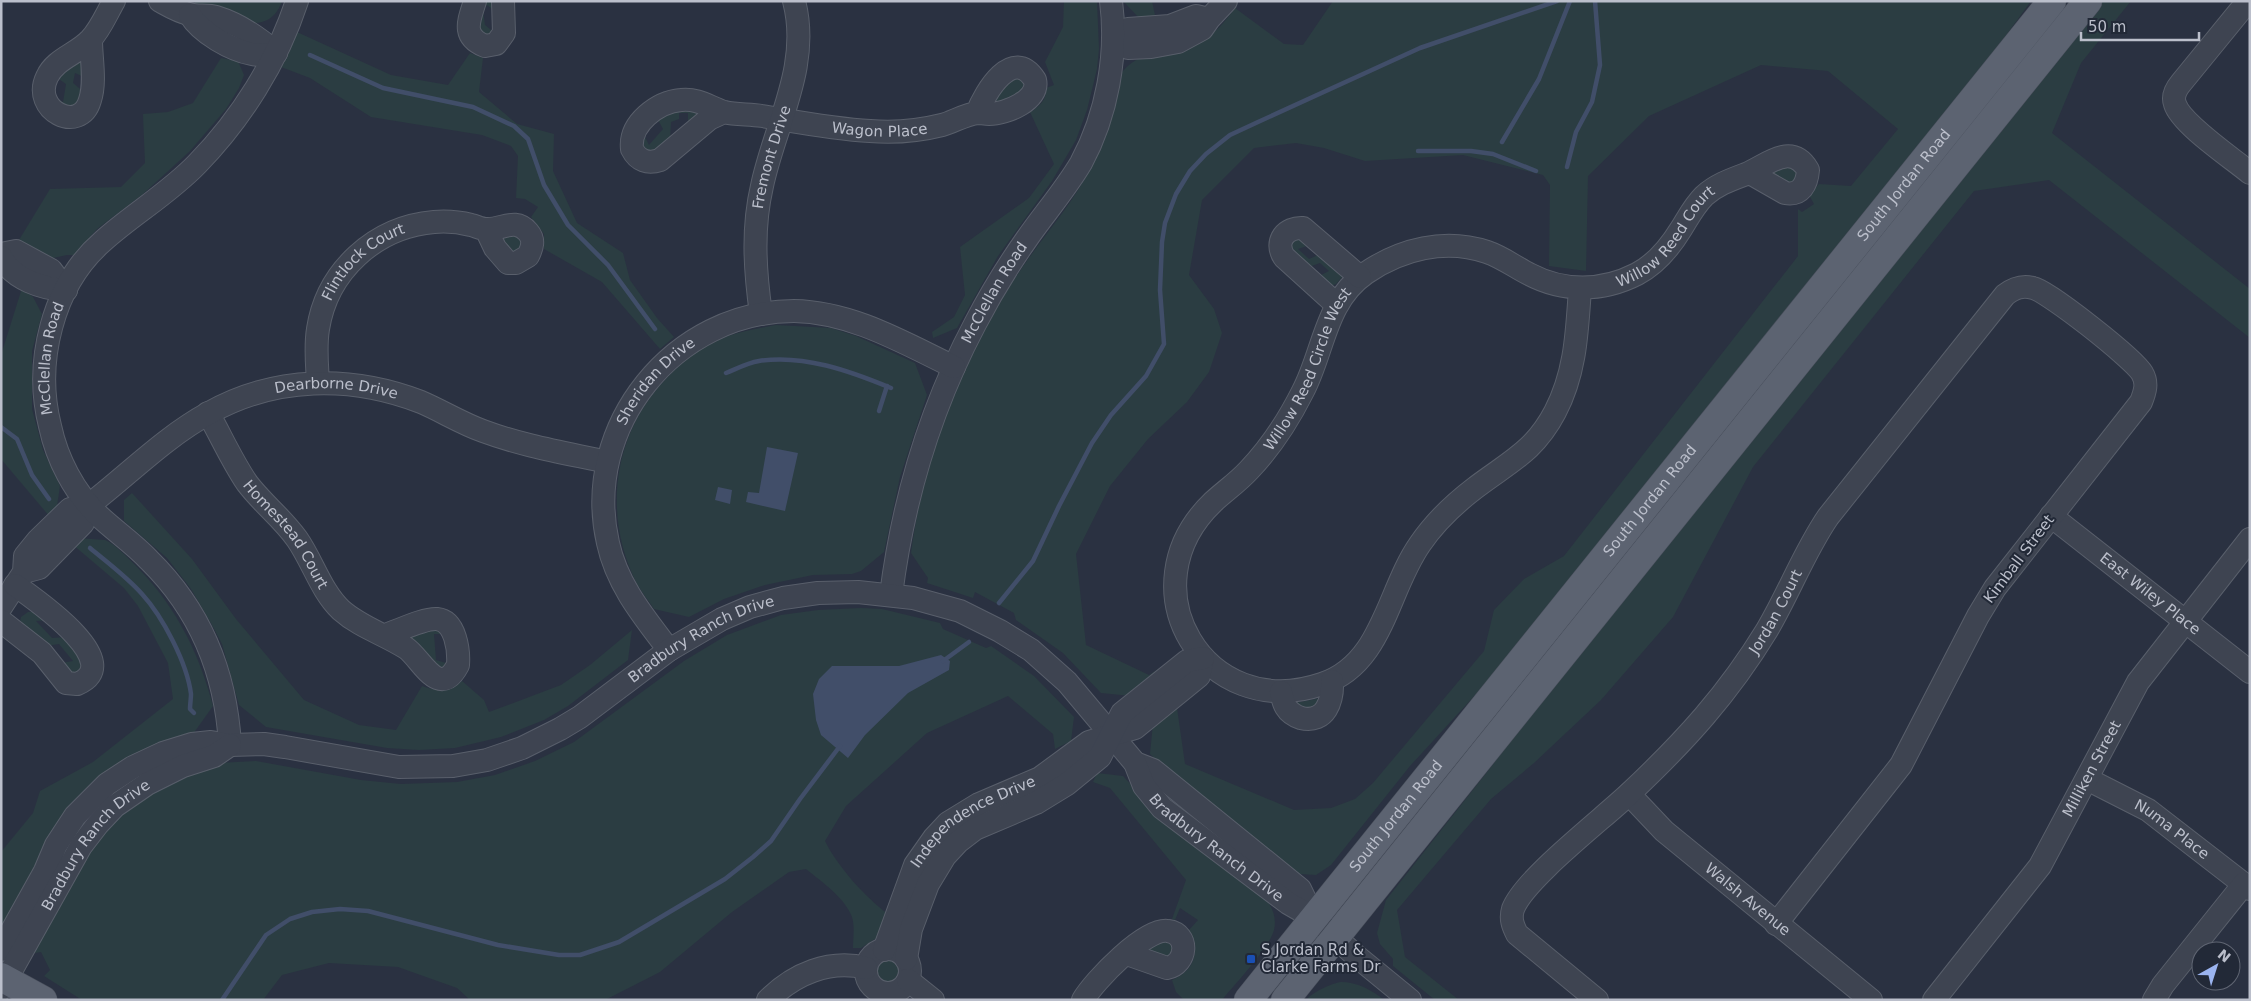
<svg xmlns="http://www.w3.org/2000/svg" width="2251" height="1001" font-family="'DejaVu Sans',sans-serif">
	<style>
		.green { fill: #2b3d42 }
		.water { fill: #414e69 }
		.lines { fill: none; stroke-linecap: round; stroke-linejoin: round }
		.stream { stroke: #414e69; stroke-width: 4.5 }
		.minor-casing { stroke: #595f6b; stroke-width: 24 }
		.major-casing { stroke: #474d5a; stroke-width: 29 }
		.minor { stroke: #3e4451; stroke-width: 22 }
		.major { stroke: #5c6371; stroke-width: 28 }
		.transit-dot { fill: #1a4fb4; stroke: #222937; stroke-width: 2 }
		.labels { text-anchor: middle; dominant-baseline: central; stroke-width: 4; stroke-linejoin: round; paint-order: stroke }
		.street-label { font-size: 15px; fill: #bbbfcb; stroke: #222937 }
		.poi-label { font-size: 15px; fill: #bbbfcb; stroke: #222937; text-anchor: start }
	</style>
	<rect width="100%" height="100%" fill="#2a3141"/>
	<g class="green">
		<path d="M 195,1 L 282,1 C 268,42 223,15 195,5 Z"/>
		<polygon points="484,1 495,1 495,11 487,5 483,10 485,25 496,34 492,37 477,31"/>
		<path d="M 1064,1 L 1097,1 L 1099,49 L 1097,69 L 1087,110 L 1076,140 L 1052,181 L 998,256 L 957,328 L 933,338 L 932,332 L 954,317 L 965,295 L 960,247 L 1029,198 L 1054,164 L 1030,112 C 1039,107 1047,100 1046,88 L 1054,85 L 1045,62 L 1063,27 Z"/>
		<polygon points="1123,1 1152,1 1156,20 1141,20"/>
		<path d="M 1333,1 L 2031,1 L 1975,78 L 1500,668 L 1410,766 L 1331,865 L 1316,875 L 1300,874 L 1186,789 L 1150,754 L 1153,723 L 1189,698 L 1177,708 L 1185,764 L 1294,810 L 1331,808 L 1355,799 L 1373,783 L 1484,651 L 1494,610 L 1524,579 L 1564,556 L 1798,256 L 1798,209 L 1802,212 L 1814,204 L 1809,195 L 1819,184 L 1851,186 L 1898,129 L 1828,71 L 1761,65 L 1649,116 L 1588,176 L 1586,271 L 1549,266 L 1550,185 L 1543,175 L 1463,155 L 1365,161 L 1324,148 L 1296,143 L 1254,148 L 1202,200 L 1189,275 L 1214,309 L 1222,333 L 1209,372 L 1187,402 L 1148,439 L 1110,486 L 1076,554 L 1086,645 L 1149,675 L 1167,663 L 1131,696 L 1101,693 L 1063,653 L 1016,620 L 1014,613 L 975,592 L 973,598 L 927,583 L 928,578 L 911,553 C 923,459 962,363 1012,283 C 1037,243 1070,209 1091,167 C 1103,143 1113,119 1117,92 C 1118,86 1118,76 1123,71 C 1144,47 1181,48 1209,35 C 1219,30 1228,17 1235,8 L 1284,44 L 1303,45 Z"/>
		<polygon points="2103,1 2131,1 2081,63 2052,133 2250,289 2250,338 2049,180 1974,191 1753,467 1673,617 1601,700 1534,763 1491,799 1397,910 1405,957 1459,1000 1435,1000 1393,966 1393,959 1380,944 1377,933 1386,900 1491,767 1525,719 2079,28"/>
		<polygon points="297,32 391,75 448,85 470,53 483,58 479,92 517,124 554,134 553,171 577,223 623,253 630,280 657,318 674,337 660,349 602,282 544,249 544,234 531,217 538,207 525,199 516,198 518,156 511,146 482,135 371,117 310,78 281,67"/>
		<polygon points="82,56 84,77 75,73 73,83 85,93 85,98 68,110 55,98 63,102 66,84 56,77"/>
		<polygon points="221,58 238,61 244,75 239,88 226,109 190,151 143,194 97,229 74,255 67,255 53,258 19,240 50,189 121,187 145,163 143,114 168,112 193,103"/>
		<polygon points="1019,74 1027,90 991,106 988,101"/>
		<polygon points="677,107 701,111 688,124 688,113 679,113 679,119 671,122 670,141 654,156 640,149 643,133 649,145 663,129 656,116"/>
		<polygon points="1790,163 1800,177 1787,185 1768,170"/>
		<polygon points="516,232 523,247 512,255 497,235"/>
		<polygon points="1293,236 1313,244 1298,249 1309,259 1323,253 1341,272 1342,277 1336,284 1331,286 1317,277 1329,271 1320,263 1306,268 1288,244"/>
		<polygon points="22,288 33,297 42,314 32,351 32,409 43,450 60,486 56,513 50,517 1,459 1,355"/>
		<path d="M 776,325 L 831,328 L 856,336 L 915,363 L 927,395 L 900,477 L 884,552 L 861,571 L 852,574 L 813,575 L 765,585 L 724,599 L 689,617 L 654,609 C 649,601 642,593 637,584 C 602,516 613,433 666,379 C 684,360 703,345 728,336 C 744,331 760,328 776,325 Z"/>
		<path d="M 132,493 L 192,559 L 236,619 L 304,700 L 359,725 L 396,730 L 422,686 C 437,692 449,691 462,681 L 484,700 L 489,712 L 561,685 L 590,665 L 632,630 L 628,660 L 568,706 L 544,720 L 501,737 L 455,748 L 419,750 L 387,748 L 266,727 L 239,705 L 222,644 L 212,625 L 191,589 L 167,558 L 124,521 L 124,500 Z"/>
		<path d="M 78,538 C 87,539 96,539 105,540 C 112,542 123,553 129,559 C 172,600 198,648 213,706 L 193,734 L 132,759 L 1,926 L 1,852 L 33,813 L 40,791 L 93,762 L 173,699 L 168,663 L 138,606 L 124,588 L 72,544 Z"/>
		<path d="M 861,608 L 882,609 L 940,623 L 943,629 L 986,648 L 991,646 L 1034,676 L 1074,717 L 1071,741 L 1055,749 L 1053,734 L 1008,696 L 927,733 L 846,806 L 825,841 C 838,867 865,897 888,914 L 878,940 L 875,939 L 861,948 L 853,948 C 853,938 855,927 852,917 C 845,898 822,882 806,869 L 789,872 L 732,912 L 660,972 L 605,1000 L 470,1000 L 457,988 L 398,967 L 329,963 L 282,975 L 263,1000 L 82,1000 L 44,976 L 50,970 L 41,952 L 35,953 L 34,949 L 82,856 L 133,799 L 218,763 L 256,761 L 361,780 L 401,784 L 457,782 L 495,775 L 535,761 L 574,742 L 684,661 L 727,635 L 781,615 L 818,610 Z"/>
		<polygon points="28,612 36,612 49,620 36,621 52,638 67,637 85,662 76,676 61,663 73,661 59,644 46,646 20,622 21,617"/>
		<polygon points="431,629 438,629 446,634 434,634 436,660 449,664 442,669 404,637"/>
		<polygon points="1321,698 1310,712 1295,703"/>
		<path d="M 1097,773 L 1123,776 L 1139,793 L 1264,897 C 1272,906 1277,917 1274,930 C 1270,947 1235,984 1222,1000 L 1184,1000 L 1176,992 L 1172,980 C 1195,970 1200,953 1189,930 L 1198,920 L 1180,908 L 1175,920 L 1172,919 L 1186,880 L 1110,788 L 1093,782 Z"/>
		<polygon points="1158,940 1174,943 1171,958 1143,950"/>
		<circle cx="887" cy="971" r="16"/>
		<path d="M 1341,982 C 1357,982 1372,990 1384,1000 L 1306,1000 C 1311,993 1332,983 1341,982 Z"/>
	</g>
	<g class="water">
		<polygon points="767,447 798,453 785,511 746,502 748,492 759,493"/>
		<polygon points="718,487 732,490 730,504 715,500"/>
		<polygon points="941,655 950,661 949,670 908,693 865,735 848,758 821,735 816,720 813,694 819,679 832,666 899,666"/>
	</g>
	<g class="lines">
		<g class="stream">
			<polyline points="310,55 383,88 473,107 514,126 528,139 544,185 568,225 608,265 655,329"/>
			<polyline points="1502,142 1539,79 1570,1"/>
			<polyline points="1418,151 1471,151 1493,154 1536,171"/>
			<polyline points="1567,167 1576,132 1592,102 1600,65 1595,1"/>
			<path d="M 726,373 C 736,369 747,363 759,361 C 803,354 850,371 891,388"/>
			<polyline points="879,411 887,386"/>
			<polyline points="1,427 17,439 32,475 49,499"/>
			<path d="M 90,548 C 108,563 127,577 142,594 C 163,617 187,663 191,694 C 191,699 190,704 190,709 L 194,713"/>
			<polyline points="999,603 1033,561 1059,506 1092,443 1111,415 1146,376 1164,344 1160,290 1162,242 1165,223 1176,194 1190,171 1206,154 1230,135 1258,122 1420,48 1557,1"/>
			<polyline points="943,661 969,642"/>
			<polyline points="222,1000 266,935 290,919 312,912 340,909 368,911 498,945 559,955 580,955 619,942 725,879 753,857 771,841 800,799 840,746"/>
		</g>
		<g class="minor-casing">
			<g id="minor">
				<path d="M 160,1 C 169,6 179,12 189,14 C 197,17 207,14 216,17 C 239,24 258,37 276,53"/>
				<path d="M 475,1 C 469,21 461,36 485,46 L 496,44 L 504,33 L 503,1"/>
				<path d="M 2248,1 L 2181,83 C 2176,89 2172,96 2175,104 C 2181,124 2232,158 2250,173"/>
				<path d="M 190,15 C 201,33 231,50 252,54 C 259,56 268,54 276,53"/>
				<polyline points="1209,19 1196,16 1170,26 1128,29 1114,39 1128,48 1151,47 1178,42 1202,29 1209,19 1226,1"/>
				<path d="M 91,40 C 91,58 96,82 90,100 C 80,135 31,110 47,77 C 55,59 77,54 90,40 C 100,30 107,13 114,1"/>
				<path id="s1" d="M 724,112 L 709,119 L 660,160 C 648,164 638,161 632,149 C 629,123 658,102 681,100 C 698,98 709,107 724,112 C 736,115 749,114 762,116 C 798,122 834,129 870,131 C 895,133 918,131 942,125 C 953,122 966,114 978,113 C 981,113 985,114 989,114 C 1006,114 1040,100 1035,80 C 1013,45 985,92 977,113"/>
				<polyline points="1,254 16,251 51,270 66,290"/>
				<path d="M 1,257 C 13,279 42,289 66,290"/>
				<path id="s2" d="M 1580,288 C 1577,331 1576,372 1555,412 C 1534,452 1509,462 1475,488 C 1454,504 1435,522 1420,544 C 1387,591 1383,664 1322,684 C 1205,724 1124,587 1213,502 C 1225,491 1238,482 1249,470 C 1271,447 1289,419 1303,391 C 1324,351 1325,301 1366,273 C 1401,249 1445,238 1487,252 C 1502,257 1515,267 1529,274 C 1563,292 1602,292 1637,274 C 1656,264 1670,247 1681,229 C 1688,218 1694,206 1704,196 C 1716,185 1730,180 1746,174 C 1766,166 1791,141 1808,170 C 1807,184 1801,196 1785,193 L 1750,173"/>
				<path d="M 1337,305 L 1284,257 C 1274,241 1286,227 1303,228 L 1360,277"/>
				<path id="s3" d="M 761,314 C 755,271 752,229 762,186 C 775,124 811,66 794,1"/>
				<path id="s4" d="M 318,382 C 317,364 315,347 318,329 C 327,271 375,227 434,222 C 446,221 459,222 471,225 C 476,226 481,229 486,229 C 502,230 515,217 528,232 C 535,240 532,248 528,256 L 516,263 L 508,263 L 495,248 L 486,229"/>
				<path id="s5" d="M 208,413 C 221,436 232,461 247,483 C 262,503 282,518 297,539 C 313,562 321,591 341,610 C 360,627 384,634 406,648 C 421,658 439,701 458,665 C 459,651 456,621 437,619 C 424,618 398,631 385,635"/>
				<path id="s6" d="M 89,505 C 129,474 165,437 209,413 C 275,376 351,375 421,402 C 442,411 461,423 483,431 C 523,446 566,453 607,462"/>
				<path id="s7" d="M 2051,516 L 2250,672"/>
				<path id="s8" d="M 891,595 C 903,500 930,409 975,324 C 990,295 1007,267 1026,240 C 1044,214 1065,190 1081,163 C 1107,115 1118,55 1111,1"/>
				<polyline points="1,607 24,572 25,556 38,540 70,509 89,505 83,523 39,568 24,572"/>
				<path d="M 1,621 L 42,653 L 66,683 L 77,684 C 129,663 33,598 15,585"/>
				<path id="s9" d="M 669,650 C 644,617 617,585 608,543 C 581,426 675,311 794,311 C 852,312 904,343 954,367"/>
				<path d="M 1281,692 C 1282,696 1283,702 1286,707 C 1289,712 1295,716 1301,718 C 1326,724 1333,700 1332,681"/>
				<path id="s10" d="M 230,745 C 226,673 201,611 149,560 C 134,544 115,531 99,516 C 74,492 57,459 50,426 C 34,363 52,285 103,241 C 133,214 168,194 197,164 C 241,119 277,62 297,1"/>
				<polyline points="1135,763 1153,770 1300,889 1314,918"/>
				<path id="s11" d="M 2087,779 L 2148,810 L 2250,889"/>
				<path id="s12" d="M 1629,794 L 1664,831 L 1871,1000"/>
				<circle cx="888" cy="971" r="22"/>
				<path id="s13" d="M 1,950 L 45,871 L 56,845 L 75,816 L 107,784 L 133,767 L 163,753 L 192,744 L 211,742 L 230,745 L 264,744 L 285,747 L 399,767 L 453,766 L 487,760 L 522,748 L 560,729 L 580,717 L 669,650 L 722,619 L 750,607 L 783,598 L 818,593 L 858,592 L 913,598 L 960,611 L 1000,631 L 1031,650 L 1067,682 L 1135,763 L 1144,786 L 1162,808 L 1288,903 L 1314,918 L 1355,955 L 1410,1000"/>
				<path id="s14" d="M 884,950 L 915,865 L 934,838 L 948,823 L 979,804 L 1040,778 L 1089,742 L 1135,728 L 1199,676 L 1203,658"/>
				<polyline points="906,959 911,929 928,884 945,856 958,842 975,829 1036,803 1067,784 1100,757 1122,713 1187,661 1203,658"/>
				<polyline points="908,980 933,1000"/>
				<path id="s15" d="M 1,989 L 81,846 L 98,824 L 115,806 L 147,784 L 183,766 L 214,756 L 230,745"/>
				<path d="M 768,1000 C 794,974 829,959 866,968"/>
				<path d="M 1083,1000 C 1094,981 1146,927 1168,931 C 1190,934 1187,964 1167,968 L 1127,954"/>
				<path id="s16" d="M 1597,1000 L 1517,934 C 1513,926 1510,919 1513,909 C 1524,879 1604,818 1631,792 C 1685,741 1728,694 1767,630 C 1789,593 1804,552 1828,517 L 2005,295 C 2014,288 2022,285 2033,288 C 2048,291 2134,359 2142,373 C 2148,383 2145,392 2141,402 L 1995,588 L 1978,616 L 1901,765 L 1776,924"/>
				<path id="s17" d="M 1934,1000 L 2040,866 L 2138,682 L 2250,539"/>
				<polyline points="2154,1000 2163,985 2244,884"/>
			</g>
		</g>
		<g class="major-casing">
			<g id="major">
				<polyline points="1,977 43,1000"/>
				<path id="s18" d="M 1248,1000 L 2052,1"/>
				<polyline points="1285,1000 2088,1"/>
			</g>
		</g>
		<use href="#minor" class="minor"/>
		<use href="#major" class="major"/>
	</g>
	<rect class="transit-dot" x="1246" y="954" width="10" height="10" rx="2.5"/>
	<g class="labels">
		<g class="street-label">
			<text stroke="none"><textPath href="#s1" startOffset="392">Wagon Place</textPath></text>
			<text stroke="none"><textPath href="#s3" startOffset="159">Fremont Drive</textPath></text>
			<text stroke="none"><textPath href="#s18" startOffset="1046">South Jordan Road</textPath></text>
			<text stroke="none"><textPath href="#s2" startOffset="1410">Willow Reed Court</textPath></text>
			<text stroke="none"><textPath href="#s4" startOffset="138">Flintlock Court</textPath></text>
			<text stroke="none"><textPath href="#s8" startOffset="322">McClellan Road</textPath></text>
			<text stroke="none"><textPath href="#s10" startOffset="446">McClellan Road</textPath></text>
			<text stroke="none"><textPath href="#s2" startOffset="962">Willow Reed Circle West</textPath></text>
			<text stroke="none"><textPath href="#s9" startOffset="302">Sheridan Drive</textPath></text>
			<text stroke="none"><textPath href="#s6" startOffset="284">Dearborne Drive</textPath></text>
			<text stroke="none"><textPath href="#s18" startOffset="641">South Jordan Road</textPath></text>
			<text stroke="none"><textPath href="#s5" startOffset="145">Homestead Court</textPath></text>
			<text transform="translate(2019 559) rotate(-53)">Kimball Street</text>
			<text stroke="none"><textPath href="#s7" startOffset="126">East Wiley Place</textPath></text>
			<text stroke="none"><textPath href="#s16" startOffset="529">Jordan Court</textPath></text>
			<text stroke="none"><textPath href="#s13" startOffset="839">Bradbury Ranch Drive</textPath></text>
			<text stroke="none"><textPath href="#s17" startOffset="281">Milliken Street</textPath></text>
			<text stroke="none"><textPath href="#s18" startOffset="236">South Jordan Road</textPath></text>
			<text stroke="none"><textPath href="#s14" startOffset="165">Independence Drive</textPath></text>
			<text stroke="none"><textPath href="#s11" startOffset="99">Numa Place</textPath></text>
			<text stroke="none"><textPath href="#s13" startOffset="1466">Bradbury Ranch Drive</textPath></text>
			<text stroke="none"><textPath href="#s15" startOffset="174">Bradbury Ranch Drive</textPath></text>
			<text stroke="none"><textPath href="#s12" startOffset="159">Walsh Avenue</textPath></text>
		</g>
		<g class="poi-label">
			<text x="1261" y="950">S Jordan Rd &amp;<tspan x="1261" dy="17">Clarke Farms Dr</tspan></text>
		</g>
	</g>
	<rect width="2251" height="1001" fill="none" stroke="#bbbfcb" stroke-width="5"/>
	<g transform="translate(2216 966) rotate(39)"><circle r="24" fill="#222937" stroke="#5f6572"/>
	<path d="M0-4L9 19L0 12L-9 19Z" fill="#9bb4f0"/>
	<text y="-8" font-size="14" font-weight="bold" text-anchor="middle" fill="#bbbfcb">N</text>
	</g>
	<path d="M2081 32v8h118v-8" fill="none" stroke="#bbbfcb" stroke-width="2.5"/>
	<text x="2088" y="32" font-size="15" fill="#bbbfcb" stroke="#222937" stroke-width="4" paint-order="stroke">50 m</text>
</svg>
